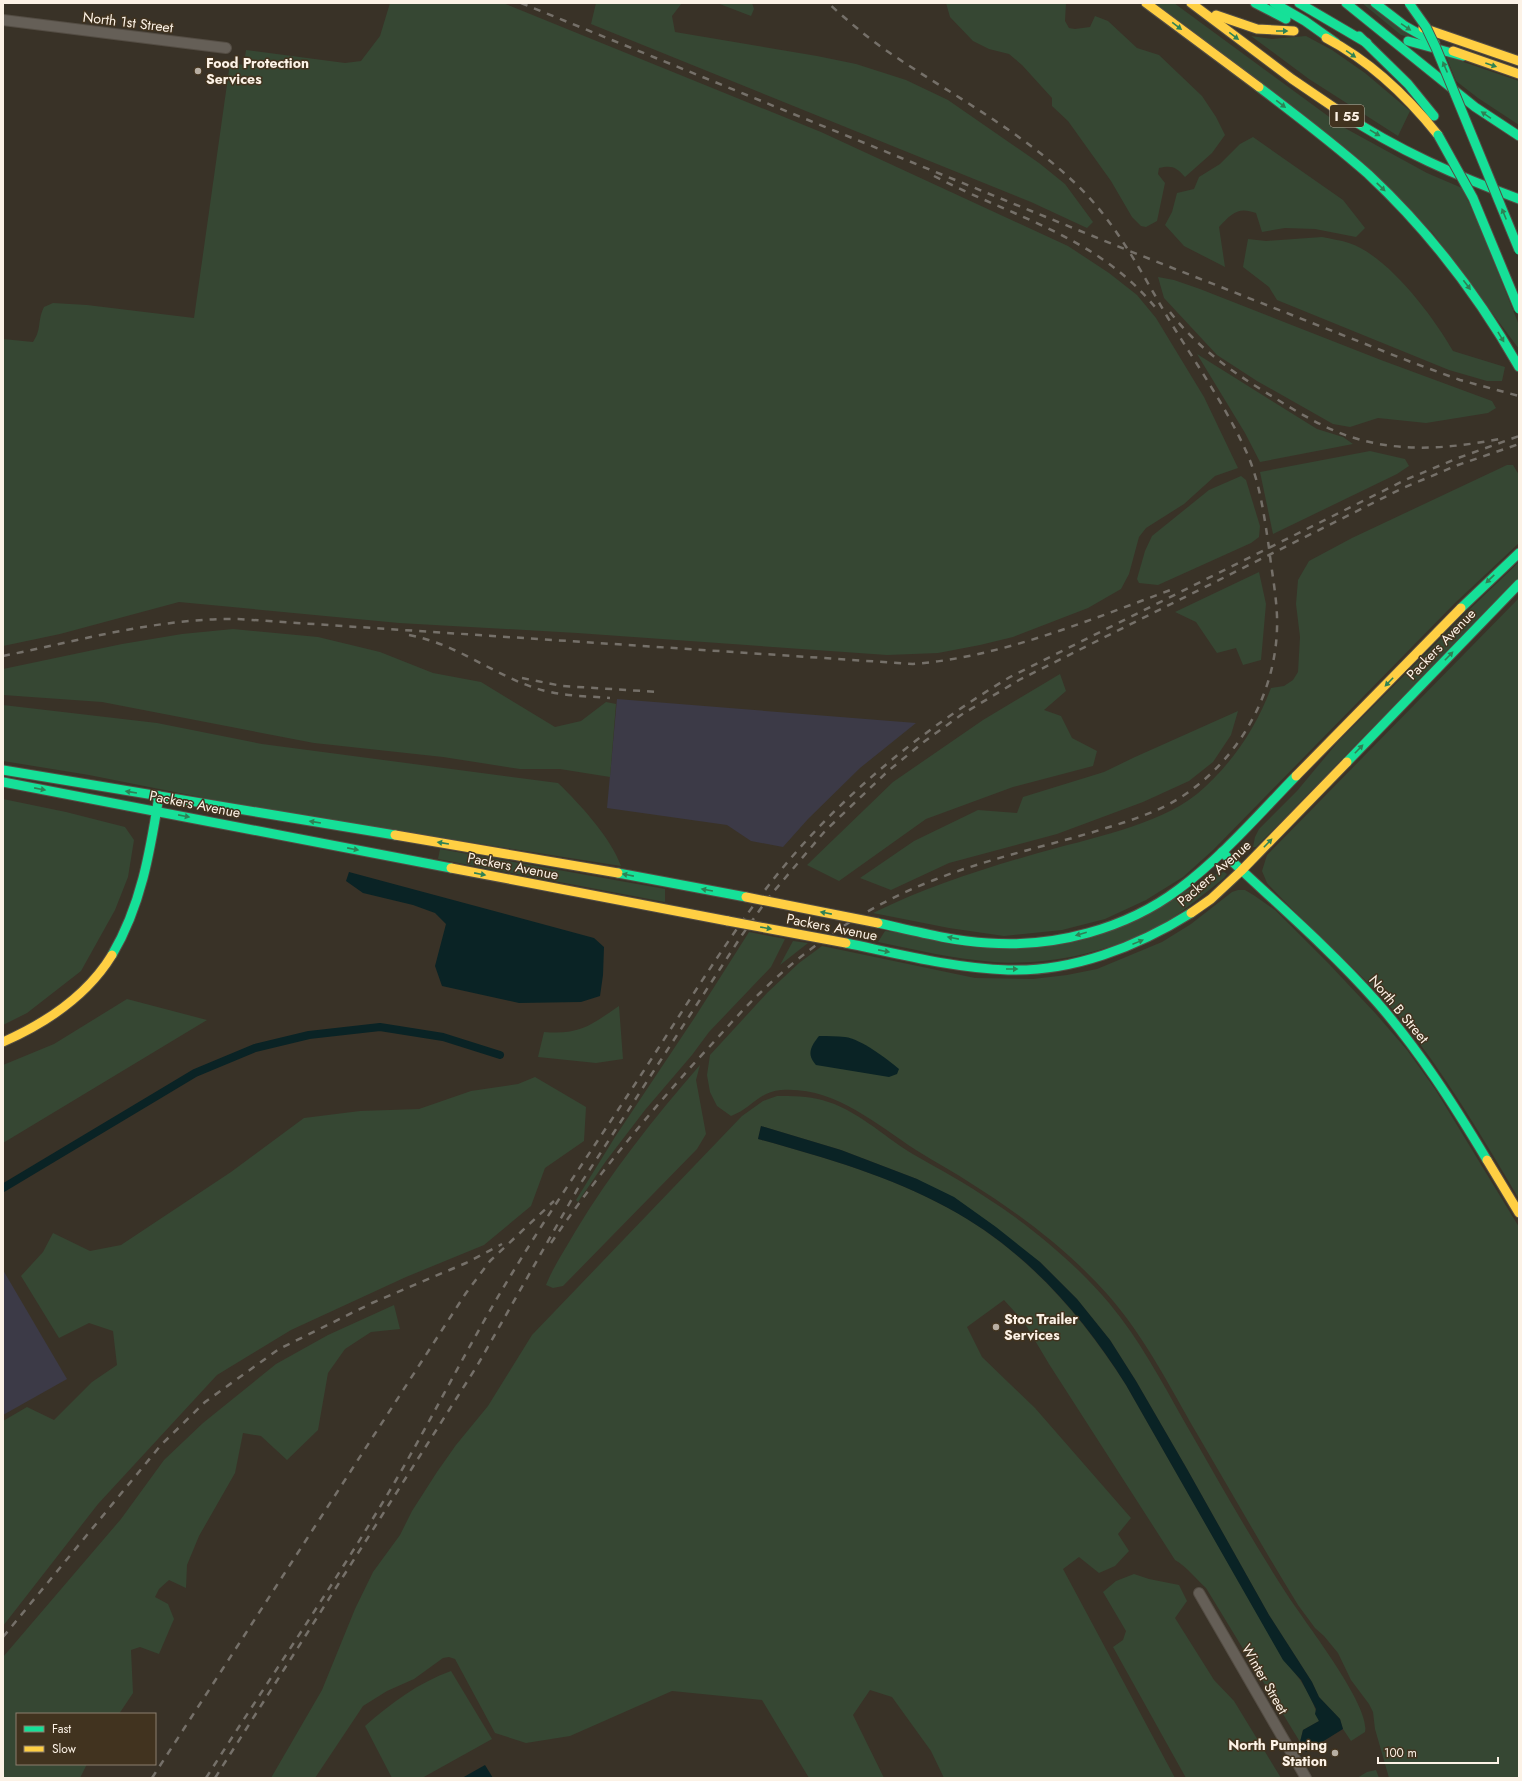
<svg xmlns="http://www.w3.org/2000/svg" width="1522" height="1781" font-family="Jost,sans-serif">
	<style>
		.industrial { fill: #3c3a47 }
		.green { fill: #364733 }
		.water { fill: #0a2325 }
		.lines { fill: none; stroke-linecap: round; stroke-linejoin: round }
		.canal { stroke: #0a2325; stroke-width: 8 }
		.street-casing { stroke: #544d44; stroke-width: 12 }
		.fast-casing { stroke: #544d44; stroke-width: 11 }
		.slow-casing { stroke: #544d44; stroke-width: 11 }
		.street { stroke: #655f57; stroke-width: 10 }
		.fast { stroke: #16e098; stroke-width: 9 }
		.slow { stroke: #ffcf43; stroke-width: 9 }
		.rail { stroke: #757069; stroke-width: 2.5; stroke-dasharray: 7 7; stroke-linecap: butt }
		.fast-bridge-casing { stroke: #544d44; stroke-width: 11; stroke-linecap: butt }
		.slow-bridge-casing { stroke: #544d44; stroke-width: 11; stroke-linecap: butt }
		.fast-bridge { stroke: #16e098; stroke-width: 9 }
		.slow-bridge { stroke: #ffcf43; stroke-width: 9 }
		.oneway { fill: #2e8155 }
		.poi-dot { fill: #b8afa3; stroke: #41331f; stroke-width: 1.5 }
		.labels { text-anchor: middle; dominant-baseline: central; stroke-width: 3; stroke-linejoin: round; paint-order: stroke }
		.shield { fill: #41331f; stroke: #c4b9aa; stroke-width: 1 }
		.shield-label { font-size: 13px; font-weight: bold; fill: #fcf2e6 }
		.street-label { font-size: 14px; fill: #fcf2e6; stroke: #41331f }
		.poi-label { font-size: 14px; font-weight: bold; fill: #fcf2e6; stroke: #41331f; text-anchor: start }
	</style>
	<rect width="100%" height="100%" fill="#393227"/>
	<g class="industrial">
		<polygon points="617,699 916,723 860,768 808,819 783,847 751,841 727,825 607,808"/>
		<polygon points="3,1270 67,1379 3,1415"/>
	</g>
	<g class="green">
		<path d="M 390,3 L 503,3 L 821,132 L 1068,246 L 1109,273 L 1137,295 L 1156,318 L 1204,397 L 1238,468 L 1215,476 L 1184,504 L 1146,528 L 1139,537 L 1129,574 L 1121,589 L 1088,608 L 1013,637 L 980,645 L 938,653 L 887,655 L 577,633 L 399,623 L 179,602 L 60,634 L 3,646 L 3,339 L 33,342 C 42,329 37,321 44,307 L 53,303 L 87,305 L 194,318 L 230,63 L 244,65 L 246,50 L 345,63 L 361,61 L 380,36 Z"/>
		<polygon points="596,3 682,3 672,16 675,32 817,56 856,64 906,80 948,100 1039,163 1065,184 1093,222 1087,228 1031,202 591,24"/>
		<polygon points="717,3 752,3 754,9 751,16"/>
		<path d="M 946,3 L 1066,3 L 1065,21 L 1069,28 L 1075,29 L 1090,27 L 1095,16 L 1108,21 L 1137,48 L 1159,55 L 1202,96 L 1216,117 L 1225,135 L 1212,153 L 1185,177 C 1176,167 1172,165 1159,168 L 1158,174 L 1165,183 L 1157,221 L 1146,227 L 1141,226 L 1132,217 L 1111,181 L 1068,121 L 1052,106 L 1052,98 L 1022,65 L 1009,54 L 989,49 L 973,41 L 950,17 Z"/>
		<polygon points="1154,3 1174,3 1343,127 1427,173 1462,188 1477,220 1519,325 1519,349 1432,232"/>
		<polygon points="1362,3 1370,3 1413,38 1401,35"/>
		<polygon points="1251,36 1272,39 1306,36 1332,50 1365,73 1410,111 1398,136 1309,79"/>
		<polygon points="1446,56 1519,81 1519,125 1478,98 1456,81"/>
		<path d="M 1253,137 L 1343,200 L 1365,228 L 1356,237 L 1315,229 L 1285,228 L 1262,232 L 1256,213 C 1238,206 1231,214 1219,227 L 1225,267 L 1184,246 L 1165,225 L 1172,212 L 1177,193 L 1194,189 L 1199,177 L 1220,164 L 1240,144 Z"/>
		<path d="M 1322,237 C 1331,239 1340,240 1349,243 C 1388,256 1433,316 1453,351 L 1505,367 L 1502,381 L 1487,381 L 1449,370 L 1277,300 L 1269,287 L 1243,267 L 1248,239 L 1266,241 Z"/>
		<polygon points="1158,277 1174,280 1200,289 1381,360 1492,401 1496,408 1488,413 1426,423 1378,418 1350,427 1333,424 1257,381 1217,355 1164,298"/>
		<polygon points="1197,354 1317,429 1343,437 1353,444 1260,462 1245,433"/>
		<polygon points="1370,451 1405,459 1409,466 1397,474 1273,534 1260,472"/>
		<path d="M 1507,465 L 1513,465 L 1519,475 L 1519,543 L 1455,603 L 1213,850 L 1183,877 L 1146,900 L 1105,919 L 1062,930 L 1004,936 L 949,928 L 873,913 C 926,887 982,869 1038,853 C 1087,839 1157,826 1197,794 C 1231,765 1255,730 1271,688 L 1284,686 L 1293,680 L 1298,672 L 1300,637 L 1296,604 L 1298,580 L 1309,561 L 1352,538 Z"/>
		<polygon points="1241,476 1246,480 1260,526 1259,537 1251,543 1158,585 1139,583 1137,579 1145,551 1152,536 1209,490"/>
		<polygon points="1519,562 1519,578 1256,847 1253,847 1255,837 1259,829 1297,791 1337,743 1471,608"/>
		<polygon points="1259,572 1266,604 1261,660 1243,665 1236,648 1217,653 1196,622 1175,612"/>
		<path d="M 1519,598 L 1519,1199 C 1481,1135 1443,1070 1395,1012 C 1355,966 1308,928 1267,883 L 1262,871 L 1267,855 Z"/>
		<polygon points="233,629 318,637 380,652 433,673 481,682 555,727 581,721 606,702 616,704 610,777 560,769 520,769 443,757 314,743 102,702 3,695 3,669 122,644 182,634"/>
		<polygon points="1060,674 1066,691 1044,710 1061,716 1072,738 1097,751 1093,766 1013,787 926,819 839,881 807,865 893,782 983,720"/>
		<path d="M 3,705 L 157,723 L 262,744 L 558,783 C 580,804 611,838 621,866 L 270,811 L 89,775 L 3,761 Z"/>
		<polygon points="1238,711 1231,735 1213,762 1189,781 1143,802 1057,834 949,863 891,890 860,878 914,841 978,810 1017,813 1023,797 1104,772 1135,757"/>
		<polygon points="3,799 66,812 125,827 134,840 128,877 115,910 81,971 27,1013 3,1025"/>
		<polygon points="440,849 665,889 665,902 438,859"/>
		<path d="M 1224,872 L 1227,874 L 1224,878 C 1205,893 1187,909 1166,922 C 1116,951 1051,966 994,962 C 955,959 916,950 878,942 L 885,931 L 1066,944 L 1192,888 L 1214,875 Z"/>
		<path d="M 1238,890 L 1245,890 L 1255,896 L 1275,910 L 1329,964 L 1376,1014 L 1407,1050 L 1435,1089 L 1519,1227 L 1519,1778 L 1389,1778 L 1375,1729 L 1373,1712 L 1369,1704 L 1351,1680 L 1338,1653 L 1324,1636 L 1315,1628 L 1298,1605 C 1263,1548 1230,1490 1196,1432 C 1169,1385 1144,1336 1108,1295 C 1069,1251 1021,1215 972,1184 C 954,1172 935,1162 916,1150 C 875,1123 833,1086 781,1090 C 758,1092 751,1109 731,1116 L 717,1106 L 710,1092 L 707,1075 L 710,1055 L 768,992 L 799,963 L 822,946 L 975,978 L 1033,979 L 1067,975 L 1097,969 L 1162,942 L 1191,924 L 1232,892 Z"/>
		<polygon points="749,932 785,939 771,967 709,1032 692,1055 645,1110 606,1161 578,1202 576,1200 615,1137 695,1017"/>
		<polygon points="793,941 808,943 780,965"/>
		<polygon points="127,999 207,1020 3,1143 3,1065 54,1044"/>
		<path d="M 619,1006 L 623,1059 L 596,1063 L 538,1057 L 544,1032 C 580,1035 591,1025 619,1006 Z"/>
		<path d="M 700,1065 L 696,1080 L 706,1134 L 697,1149 L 563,1286 L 553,1288 L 546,1285 C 553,1267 565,1250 575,1232 C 611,1172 654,1118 700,1065 Z"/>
		<polygon points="535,1077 586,1107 584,1141 545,1168 531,1206 484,1245 406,1277 291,1330 217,1375 98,1504 3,1626 3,1421 27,1407 54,1420 92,1382 117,1365 113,1331 89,1323 59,1338 21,1276 43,1252 53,1233 90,1251 121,1245 231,1172 304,1118 360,1111 419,1109 471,1091 518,1084"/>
		<path d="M 777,1096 C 792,1096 808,1096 822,1100 C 856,1109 882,1135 911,1153 C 939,1169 967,1184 993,1202 C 1033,1228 1078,1266 1109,1303 C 1139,1339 1161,1380 1184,1421 C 1218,1480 1251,1539 1288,1596 C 1304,1621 1371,1706 1365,1732 L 1351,1741 L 1343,1729 L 1340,1719 L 1319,1697 L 1312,1682 L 1269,1615 L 1187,1469 L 1136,1381 L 1110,1340 L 1077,1299 L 1040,1262 L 917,1179 L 841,1150 L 761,1126 L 758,1139 C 823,1157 889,1176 948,1208 C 1024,1249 1080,1313 1126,1385 L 1283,1659 C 1300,1677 1313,1697 1319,1721 L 1303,1730 L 1300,1742 L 1206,1588 C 1196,1579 1187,1567 1175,1560 L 1049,1364 L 1024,1322 L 1004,1300 L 967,1327 L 982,1357 L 1035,1408 L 1131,1518 L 1118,1534 L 1129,1551 L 1115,1566 L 1099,1573 L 1079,1557 L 1063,1569 L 1175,1778 L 944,1778 L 931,1751 L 892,1697 L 870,1690 L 853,1715 L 884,1778 L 809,1778 L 762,1700 L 672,1691 L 570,1736 L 526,1743 L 495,1733 L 455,1659 L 449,1657 L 443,1658 L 414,1679 L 387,1691 L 363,1706 L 315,1778 L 271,1778 L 322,1690 L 355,1609 L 373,1572 L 400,1535 L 412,1511 L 437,1472 L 456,1445 L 488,1406 L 532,1335 L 742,1116 L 763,1101 Z"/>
		<polygon points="394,1305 400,1329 371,1332 345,1349 328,1373 318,1430 287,1460 261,1436 243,1433 235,1473 199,1536 187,1565 186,1588 169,1580 159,1589 155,1597 168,1604 174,1619 159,1654 140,1647 131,1650 133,1693 119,1714 17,1714 17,1764 87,1764 80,1778 3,1778 3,1657 121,1519 164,1460 203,1423 276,1364 328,1335"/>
		<polygon points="1134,1574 1149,1579 1179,1585 1187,1601 1175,1618 1214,1680 1234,1701 1281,1778 1186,1778 1113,1647 1123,1640 1126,1631 1103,1592 1116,1581"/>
		<path d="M 451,1671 L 492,1739 L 422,1778 L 392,1778 L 365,1726 C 391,1703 418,1683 451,1671 Z"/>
		<polygon points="1376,1770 1379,1778 1357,1778 1367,1772"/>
	</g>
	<g class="water">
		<polygon points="349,872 594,938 604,947 603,975 600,996 581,1002 519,1003 442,986 435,966 446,924 435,913 413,905 363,893 346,881"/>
		<path d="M 819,1036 C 828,1036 837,1036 845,1037 C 861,1039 887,1059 899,1069 L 897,1074 L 889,1077 L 816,1065 C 806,1054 811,1046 819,1036 Z"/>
		<path d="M 761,1126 L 841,1150 L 917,1179 L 954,1197 L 996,1227 L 1040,1262 L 1077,1299 L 1110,1340 L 1136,1381 L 1187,1469 L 1269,1615 L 1312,1682 L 1319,1697 L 1340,1719 L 1343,1729 L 1306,1752 L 1300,1742 L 1303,1730 L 1319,1721 L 1315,1714 L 1316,1709 L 1301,1680 L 1283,1660 L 1126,1385 C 1081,1313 1024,1249 948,1208 C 889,1176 823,1157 758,1139 Z"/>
		<polygon points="485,1765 493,1778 462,1778"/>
	</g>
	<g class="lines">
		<polyline class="canal" points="3,1188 195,1073 255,1048 309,1035 380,1027 443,1037 500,1055"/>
		<g class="street-casing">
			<g id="street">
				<polyline points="3,20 226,48"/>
				<polyline points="1199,1593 1306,1778"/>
			</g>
		</g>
		<g class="fast-casing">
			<g id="fast">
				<polyline points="1255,3 1286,19"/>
				<polyline points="1274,3 1305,21 1336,43"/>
				<polyline points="1299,3 1367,43"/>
				<polyline points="1346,3 1475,107 1519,136"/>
				<polyline points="1375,3 1405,26 1435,43"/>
				<polyline points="1359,36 1408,84 1434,116"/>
				<polyline points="1408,41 1463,56"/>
				<path d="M 1259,87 C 1296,115 1333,143 1368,174 C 1428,230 1478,295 1519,367"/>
				<path d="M 1342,113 C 1397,150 1457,176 1519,199"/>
				<polyline points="1461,608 1519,553"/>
				<polyline points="1347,762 1519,584"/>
				<polyline points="3,770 395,835"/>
				<polyline points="3,782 451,868"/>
				<path d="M 1222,852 C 1274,901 1329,948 1376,1001 C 1419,1050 1454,1105 1487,1160"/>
				<polyline points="618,873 746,897"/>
				<path d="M 878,923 C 914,931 951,941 988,943 C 1054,948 1126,929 1179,889 C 1222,857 1258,815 1296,776"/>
				<path d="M 846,943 C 899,954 953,968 1008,970 C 1072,972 1137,947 1191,913"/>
				<path d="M 112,955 C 141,906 150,852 159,796"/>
			</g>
		</g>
		<g class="slow-casing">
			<g id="slow">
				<polyline points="1146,3 1259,87"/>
				<polyline points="1191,3 1292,79 1342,113"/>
				<polyline points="1216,15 1257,29 1294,31"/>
				<polyline points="1423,28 1519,61"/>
				<path d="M 1326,38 C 1370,61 1407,96 1438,135"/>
				<polyline points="1453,51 1519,74"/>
				<polyline points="1296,776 1461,608"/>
				<polyline points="395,835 618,873"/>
				<polyline points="451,868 728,921"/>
				<polyline points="1191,913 1211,899 1241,871 1347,762"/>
				<path d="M 3,1042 C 46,1023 87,996 112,955"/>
				<polyline points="1487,1160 1519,1213"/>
			</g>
		</g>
		<use href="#street" class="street"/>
		<use href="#fast" class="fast"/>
		<use href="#slow" class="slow"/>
		<g class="rail">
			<polyline points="521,3 1127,250 1411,362 1460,380 1519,396"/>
			<path d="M 934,176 C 1014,218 1101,237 1159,312"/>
			<path d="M 1170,312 C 1196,346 1228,369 1265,392 C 1291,408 1319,426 1348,436 C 1398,453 1448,449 1499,439"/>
			<path d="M 409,635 C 457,644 490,673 535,688 C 558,696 585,696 610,698"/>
			<path d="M 3,656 C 81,640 159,618 238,619 L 913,664 C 1004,657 1091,619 1176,588"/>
			<polyline points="522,678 562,686 659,692"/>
			<path d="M 551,1243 C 595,1178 646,1117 698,1059 C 719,1037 738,1014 760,993 C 810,944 869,905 934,880 C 984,860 1038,848 1090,833 C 1125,822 1160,813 1190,791 C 1241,754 1275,693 1277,629 C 1278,602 1272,575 1269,548 C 1264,515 1260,482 1246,451 C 1225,405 1195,362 1168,318 C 1141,272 1116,222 1076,184 C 1020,130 948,93 884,49 C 864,35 846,19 828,3"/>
			<polyline points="3,1637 161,1445 205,1402 279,1349 372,1303 466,1263 502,1244"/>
			<polyline points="152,1778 466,1293 490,1261 554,1201"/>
			<path d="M 206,1778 C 269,1679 336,1582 396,1480 C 435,1413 470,1342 511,1275 C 551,1209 596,1144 639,1078 C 679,1017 718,953 762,894 C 829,805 915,734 1010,677 L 1405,480 L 1458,458 L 1519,436"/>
			<polyline points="215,1778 477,1366 581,1183 742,935 769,897 825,831 888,771 925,741 961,715 1019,680 1403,488 1458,465 1519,444"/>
		</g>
		<g class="fast-bridge-casing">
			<g id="fast-bridge">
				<polyline points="1409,3 1426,27 1436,48 1519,250"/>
				<polyline points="1438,135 1473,198 1519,309"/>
			</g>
		</g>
		<g class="slow-bridge-casing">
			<g id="slow-bridge">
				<polyline points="746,897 878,923"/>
				<polyline points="728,921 846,943"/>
			</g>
		</g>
		<use href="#fast-bridge" class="fast-bridge"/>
		<use href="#slow-bridge" class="slow-bridge"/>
	</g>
	<defs><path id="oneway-solid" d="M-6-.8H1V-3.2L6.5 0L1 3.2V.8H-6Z"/></defs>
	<g class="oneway">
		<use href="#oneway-solid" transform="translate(1177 26) rotate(37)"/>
		<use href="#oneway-solid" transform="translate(1406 27) rotate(34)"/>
		<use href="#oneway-solid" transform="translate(1282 31)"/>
		<use href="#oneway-solid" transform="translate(1234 36) rotate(37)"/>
		<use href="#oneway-solid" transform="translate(1351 54) rotate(35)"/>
		<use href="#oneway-solid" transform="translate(1491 65) rotate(19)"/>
		<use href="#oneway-solid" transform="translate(1445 67) rotate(-113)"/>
		<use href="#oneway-solid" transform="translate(1281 104) rotate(37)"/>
		<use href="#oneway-solid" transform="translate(1486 115) rotate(-146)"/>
		<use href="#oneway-solid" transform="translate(1375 133) rotate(31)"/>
		<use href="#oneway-solid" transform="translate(1381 187) rotate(44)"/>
		<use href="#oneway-solid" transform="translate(1504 214) rotate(-112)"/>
		<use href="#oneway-solid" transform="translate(1467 285) rotate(53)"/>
		<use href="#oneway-solid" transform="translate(1501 337) rotate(59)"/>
		<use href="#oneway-solid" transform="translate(1490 579) rotate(136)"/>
		<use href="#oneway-solid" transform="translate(1449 656) rotate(-46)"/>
		<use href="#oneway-solid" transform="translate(1389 682) rotate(134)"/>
		<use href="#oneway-solid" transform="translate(1359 749) rotate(-46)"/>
		<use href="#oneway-solid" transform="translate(40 789) rotate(11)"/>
		<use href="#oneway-solid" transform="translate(131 792) rotate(-171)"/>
		<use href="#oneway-solid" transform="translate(184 816) rotate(11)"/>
		<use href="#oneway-solid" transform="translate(315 822) rotate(-171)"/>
		<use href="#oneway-solid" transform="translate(443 843) rotate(-171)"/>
		<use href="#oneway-solid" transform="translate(1268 843) rotate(-46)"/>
		<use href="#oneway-solid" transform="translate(353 849) rotate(11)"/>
		<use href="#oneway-solid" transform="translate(480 874) rotate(11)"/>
		<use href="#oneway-solid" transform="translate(628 875) rotate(-169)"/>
		<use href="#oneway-solid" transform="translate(707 890) rotate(-170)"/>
		<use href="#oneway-solid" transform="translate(826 913) rotate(-169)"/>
		<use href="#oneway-solid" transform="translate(766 928) rotate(10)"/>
		<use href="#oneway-solid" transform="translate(1081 934) rotate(164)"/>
		<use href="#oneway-solid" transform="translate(953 938) rotate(-169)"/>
		<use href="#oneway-solid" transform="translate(1138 942) rotate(-22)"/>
		<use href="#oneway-solid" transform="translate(884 951) rotate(11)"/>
		<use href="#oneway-solid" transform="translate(1012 969)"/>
	</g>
	<g class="poi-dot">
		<circle cx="198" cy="71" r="4"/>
		<circle cx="996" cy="1327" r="4"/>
		<circle cx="1335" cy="1753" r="4"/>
	</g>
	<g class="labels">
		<rect class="shield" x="1330" y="105" width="34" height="22" rx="3"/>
		<g class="shield-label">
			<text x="1347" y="116">I 55</text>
		</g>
		<g class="street-label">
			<text transform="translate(128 22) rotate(7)">North 1st Street</text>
			<text transform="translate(1441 644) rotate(-46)">Packers Avenue</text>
			<text transform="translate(195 804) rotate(11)">Packers Avenue</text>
			<text transform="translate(513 866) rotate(11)">Packers Avenue</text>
			<text transform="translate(1214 873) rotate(-41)">Packers Avenue</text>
			<text transform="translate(832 927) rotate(11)">Packers Avenue</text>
			<text transform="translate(1399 1009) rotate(50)">North B Street</text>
			<text transform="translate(1265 1679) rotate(60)">Winter Street</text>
		</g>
		<g class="poi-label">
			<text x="206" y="63">Food Protection<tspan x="206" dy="16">Services</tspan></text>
			<text x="1004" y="1319">Stoc Trailer<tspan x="1004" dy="16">Services</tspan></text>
			<text x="1327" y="1745" text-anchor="end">North Pumping<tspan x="1327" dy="16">Station</tspan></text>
		</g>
	</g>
	<rect width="1522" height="1781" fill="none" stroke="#fcf2e6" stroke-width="8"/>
	<rect x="16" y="1713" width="140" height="52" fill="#41331f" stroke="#8c7f6f"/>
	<rect x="24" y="1726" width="20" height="6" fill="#16e098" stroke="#8c7f6f"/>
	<text x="52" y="1733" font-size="12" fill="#fcf2e6">Fast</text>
	<rect x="24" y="1746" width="20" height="6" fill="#ffcf43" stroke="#8c7f6f"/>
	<text x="52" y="1753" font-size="12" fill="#fcf2e6">Slow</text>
	<path d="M1378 1757v6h120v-6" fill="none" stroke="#fcf2e6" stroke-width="2"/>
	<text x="1384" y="1757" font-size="12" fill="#fcf2e6" stroke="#41331f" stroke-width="3" paint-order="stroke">100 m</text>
</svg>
